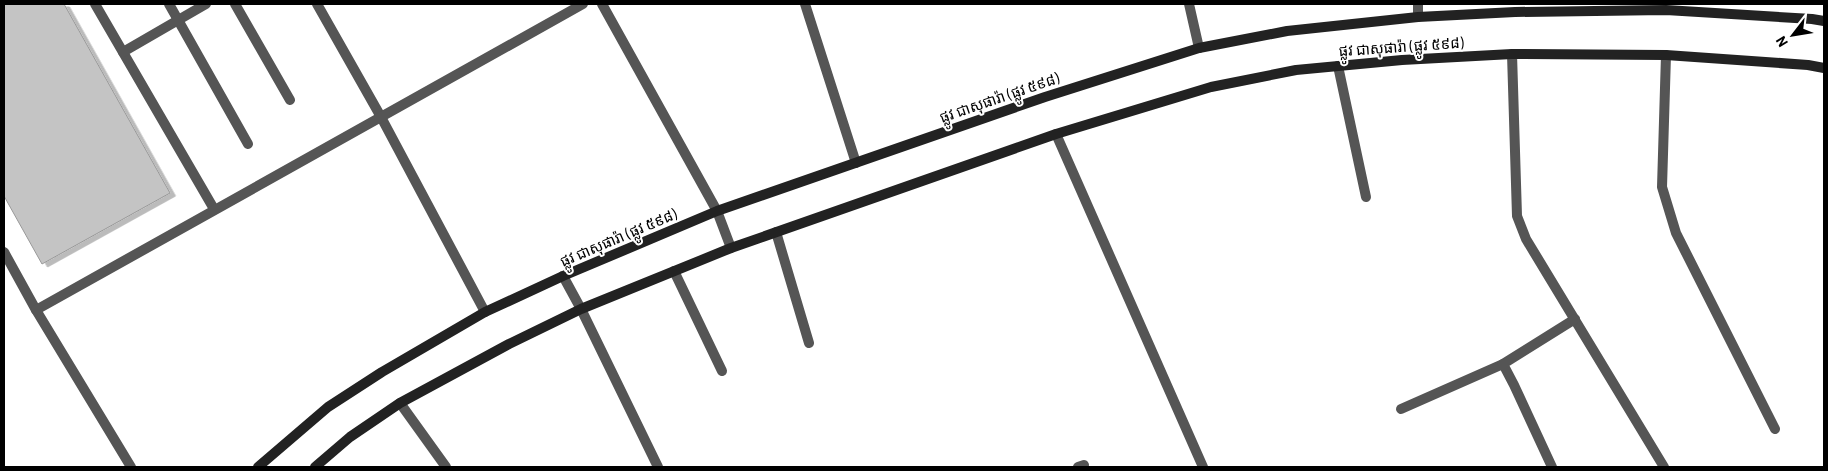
<svg xmlns="http://www.w3.org/2000/svg" width="1828" height="471" font-family="Barlow,'Noto Sans Khmer',sans-serif">
	<style>
		.building { fill: #c4c4c4; stroke: #999; filter: url(#shadow) }
		.lines { fill: none; stroke-linecap: round; stroke-linejoin: round }
		.service { stroke: #555; stroke-width: 10 }
		.minor { stroke: #555; stroke-width: 10 }
		.secondary { stroke: #222; stroke-width: 10 }
		.labels { text-anchor: middle; dominant-baseline: central; stroke-width: 4; stroke-linejoin: round; paint-order: stroke }
		.street-label { font-size: 15px; fill: #000; stroke: #fff }
	</style>
	<defs>
		<filter id="shadow"><feDropShadow dx="5.5" dy="3" stdDeviation="0" flood-color="#0004"/></filter>
	</defs>
	<rect width="100%" height="100%" fill="#fff"/>
	<polygon class="building" points="4,4 64,4 170,193 42,264 4,196"/>
	<g class="lines">
		<g class="service">
			<polyline points="95,4 214,209"/>
			<polyline points="169,4 248,144"/>
			<polyline points="235,4 290,100"/>
			<polyline points="317,4 381,117 485,312"/>
			<polyline points="602,4 717,211 731,248"/>
			<polyline points="123,52 206,4"/>
			<polyline points="1338,66 1366,197"/>
			<polyline points="1056,134 1203,467"/>
			<polyline points="776,232 809,343"/>
			<polyline points="4,252 36,310 131,467"/>
			<polyline points="674,271 722,371"/>
			<polyline points="563,276 581,309 658,467"/>
			<polyline points="36,310 583,4"/>
			<polyline points="400,403 446,467"/>
			<polyline points="1401,409 1503,364"/>
			<polyline points="1078,467 1084,465"/>
		</g>
		<g class="minor">
			<polyline points="805,4 856,163"/>
			<polyline points="1189,4 1199,48"/>
			<polyline points="1418,4 1418,17"/>
			<polyline points="1512,54 1517,216 1526,239 1664,467"/>
			<polyline points="1666,55 1662,187 1676,233 1775,429"/>
			<polyline points="1552,467 1514,385 1503,364 1575,319"/>
		</g>
		<g class="secondary">
			<polyline points="258,467 328,407 382,372 485,312 563,276 717,211 1045,97 1199,48 1287,31 1418,17 1515,12 1666,10 1812,19 1824,21"/>
			<polyline points="315,467 350,437 400,403 509,344 581,309 731,248 1056,134 1211,87 1296,70 1402,60 1512,54 1666,55 1808,65 1824,68"/>
		</g>
	</g>
	<g class="labels">
		<g class="street-label">
			<text transform="translate(1401 46) rotate(-4)">ផ្លូវ ជាសុផារ៉ា (ផ្លូវ ៥៩៨)</text>
			<text transform="translate(999 97) rotate(-19)">ផ្លូវ ជាសុផារ៉ា (ផ្លូវ ៥៩៨)</text>
			<text transform="translate(618 237) rotate(-23)">ផ្លូវ ជាសុផារ៉ា (ផ្លូវ ៥៩៨)</text>
		</g>
	</g>
	<rect width="1828" height="471" fill="none" stroke="#000000" stroke-width="10"/>
	<g transform="translate(1793 35) rotate(239)" stroke="#ffffff" stroke-width="4" paint-order="stroke">
	<path d="M0-4L9 19L0 12L-9 19Z" fill="#000000"/>
	<text y="-8" font-size="14" font-weight="bold" text-anchor="middle" fill="#000000">N</text>
	</g>
</svg>
